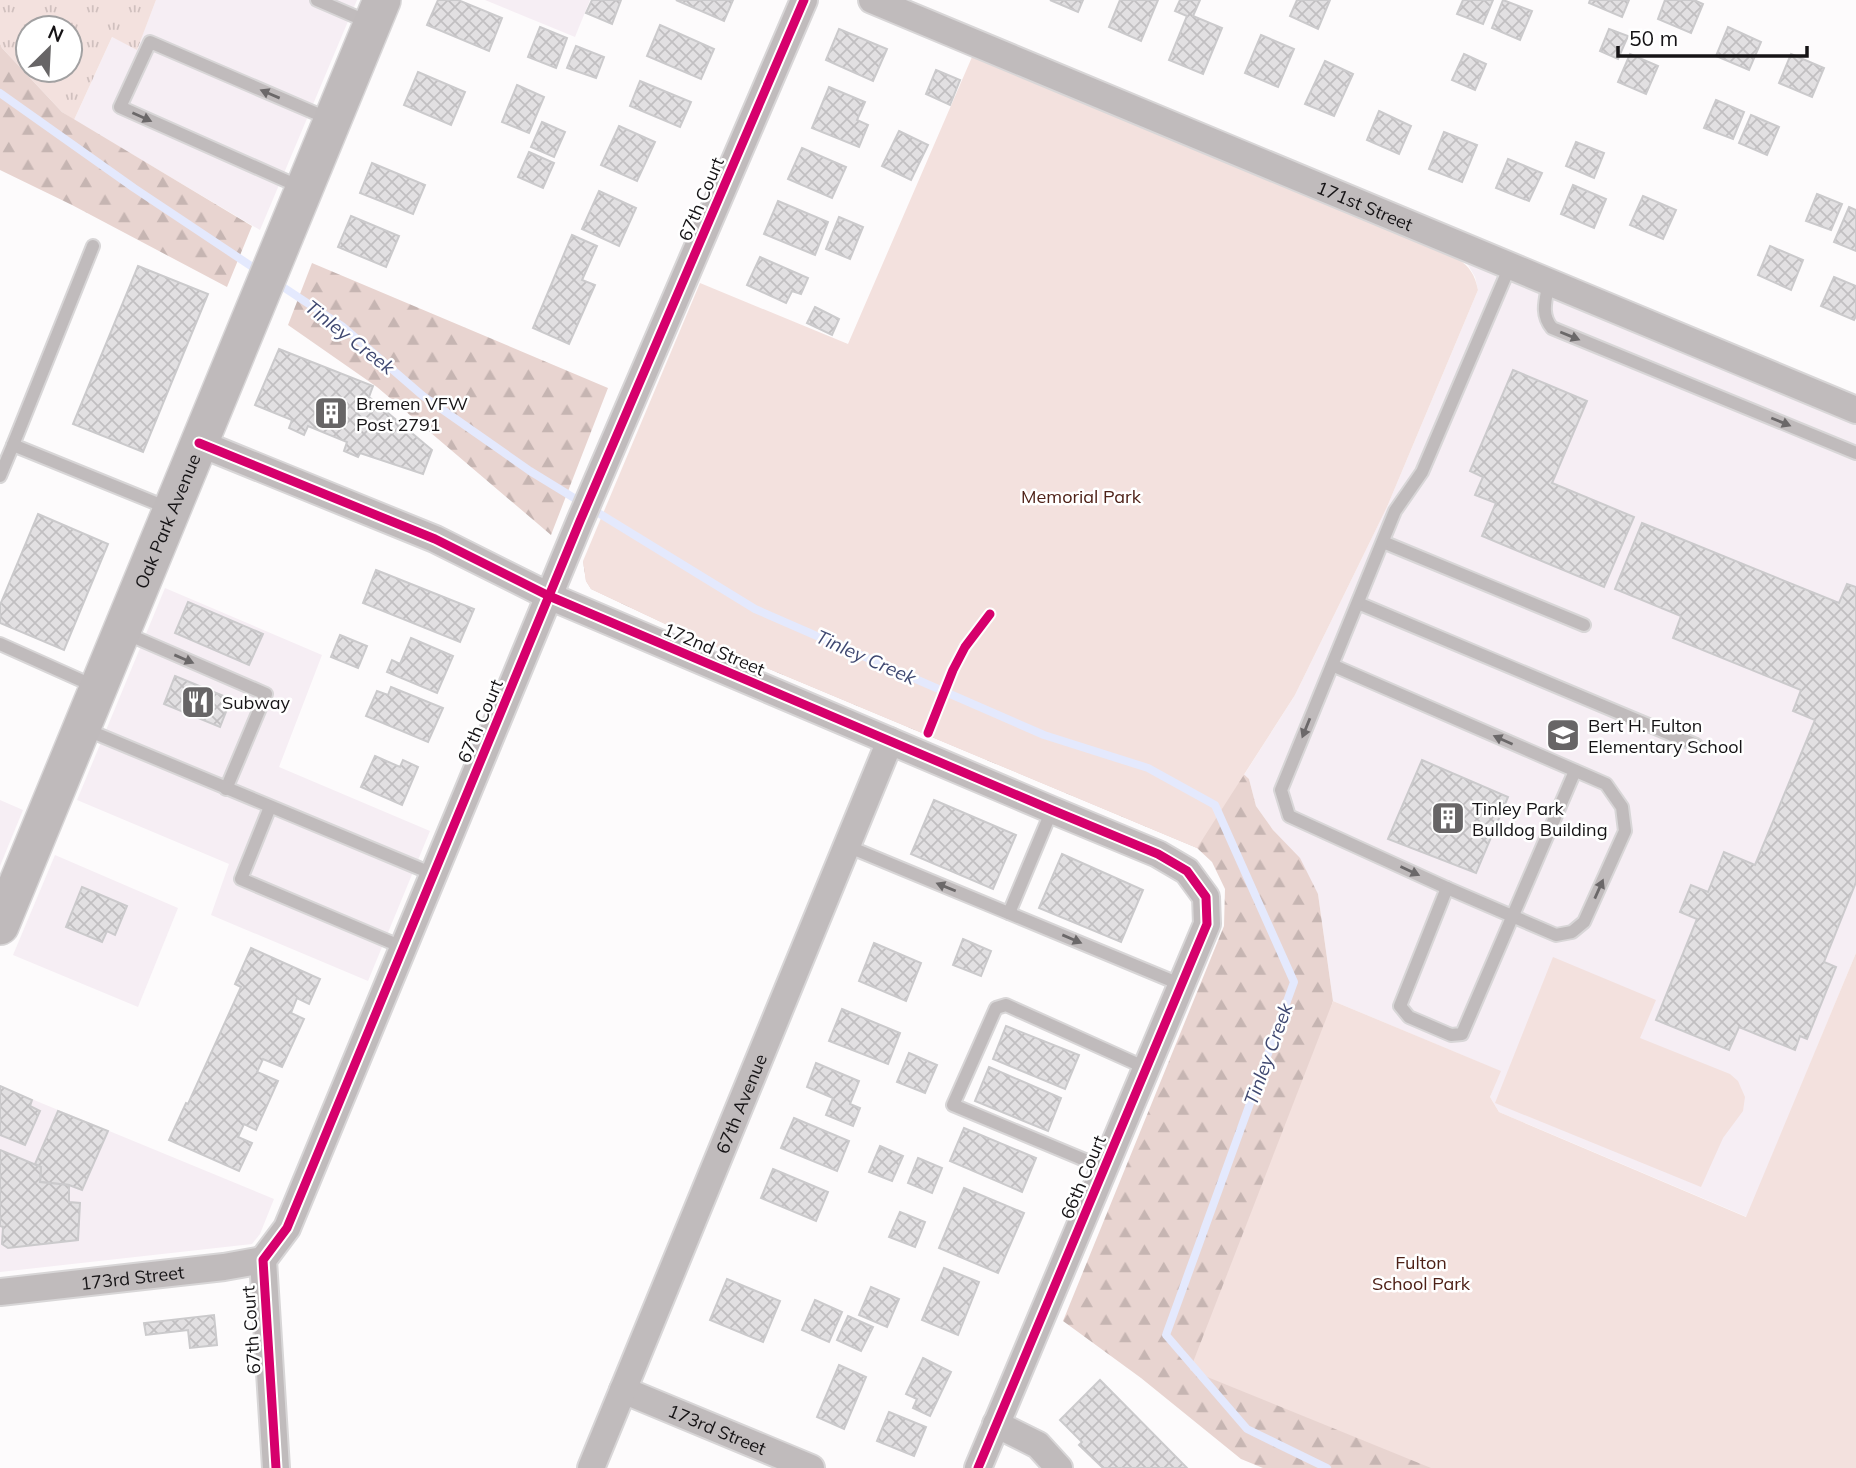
<svg xmlns="http://www.w3.org/2000/svg" width="1856" height="1468" font-family="Mulish,sans-serif">
	<style>
		.built { fill: #f6eef4 }
		.grass { fill: url(#grass-tufts); fill-rule: evenodd }
		.forest { fill: url(#forest-firs) }
		.park { fill: #f3e1de }
		.lines { fill: none; stroke-linecap: round; stroke-linejoin: round }
		.stream { stroke: #e4e9fd; stroke-width: 8 }
		.building { fill: url(#building-cross-hatch); stroke: #cbcacc; stroke-width: 2 }
		.lane-casing { stroke: #d8d6d7; stroke-width: 16 }
		.street-casing { stroke: #d8d6d7; stroke-width: 30 }
		.secondary-casing { stroke: #d8d6d7; stroke-width: 40 }
		.lane { stroke: #c0bbbc; stroke-width: 12 }
		.street { stroke: #c0bbbc; stroke-width: 26 }
		.secondary { stroke: #bfbabb; stroke-width: 37 }
		.cycleway-casing { stroke: #fff; stroke-width: 13 }
		.cycleway { stroke: #d6006c; stroke-width: 9 }
		.oneway { fill: #6b6869 }
		.labels { text-anchor: middle; dominant-baseline: central; stroke-width: 5; stroke-linejoin: round; paint-order: stroke }
		.street-label { font-size: 18px; fill: #161416; stroke: #fff }
		.poi-label { font-size: 18px; fill: #161416; stroke: #fff; text-anchor: start }
		.park-label { font-size: 18px; fill: #4e2117; stroke: #fff }
		.water-label { font-size: 19px; font-style: italic; fill: #3f4871; stroke: #fff }
	</style>
	<defs>
		<pattern id="grass-tufts" width="24" height="20" patternUnits="userSpaceOnUse" patternTransform="scale(1.75)"><rect width="24" height="20" fill="#f3e1de"/><path d="M3 7l-1-3M5 7V3M7 7l1-3M15 17l-1-3M17 17v-4M19 17l1-3" fill="none" stroke="#d0c0be"/></pattern>
		<pattern id="forest-firs" width="22" height="20" patternUnits="userSpaceOnUse" patternTransform="scale(1.75)"><rect width="22" height="20" fill="#e8d4d0"/><path d="M5 1l3.5 6h-7zM16 11l3.5 6h-7z" fill="#c6b5b2"/></pattern>
		<pattern id="building-cross-hatch" width="8" height="8" patternUnits="userSpaceOnUse" patternTransform="scale(1.75)"><rect width="8" height="8" fill="#e2e0e2"/><path d="M0 0l8 8M0 8l8-8" fill="none" stroke="#c1bfc1"/></pattern>
	</defs>
	<rect width="100%" height="100%" fill="#fdfbfc"/>
	<g class="built">
		<polygon points="156,0 357,0 260,230 74,120 112,37 137,49"/>
		<polygon points="485,0 590,0 575,37"/>
		<polygon points="1458,259 1856,425 1856,953 1747,1217 1499,1112 1490,1097 1500,1071 1333,1001 1318,894 1256,806 1249,779 1244,775 1295,695 1387,507 1478,290 1475,277 1468,265"/>
		<polygon points="165,588 322,655 279,767 430,831 368,981 211,915 229,864 77,800"/>
		<polygon points="0,800 23,810 0,866"/>
		<polygon points="55,855 178,908 138,1007 13,955"/>
		<polygon points="0,1086 274,1199 260,1234 252,1244 0,1272"/>
	</g>
	<path class="grass" d="M 0,0 L 156,0 L 137,50 L 112,37 L 74,120 L 62,112 L 2,48 L 0,43 ZM 28,28 L 70,28 L 70,70 L 28,70 Z"/>
	<g class="forest">
		<polygon points="0,43 2,48 62,112 252,226 227,287 72,205 0,170"/>
		<polygon points="312,263 608,388 551,535 377,387 288,325"/>
		<polygon points="583,561 1226,758 1249,779 1256,806 1273,830 1300,858 1318,894 1333,1001 1255,1274 1488,1468 1263,1468 1241,1459 1141,1378 1063,1321 1224,926 1225,889 1212,862 1197,848 695,638 591,589 586,581"/>
	</g>
	<g class="park">
		<path d="M 972,57 L 1458,259 C 1470,267 1475,275 1478,290 L 1387,507 L 1295,695 L 1197,848 L 695,638 L 591,589 L 586,581 L 583,561 L 700,283 L 848,344 Z"/>
		<polygon points="1856,953 1856,1468 1431,1468 1190,1370 1333,1001 1501,1071 1490,1097 1499,1112 1746,1217"/>
		<polygon points="1553,957 1656,1000 1640,1038 1730,1074 1738,1081 1745,1097 1743,1111 1723,1138 1701,1187 1495,1103"/>
	</g>
	<g class="lines">
		<g class="stream">
			<polyline points="0,93 134,188 260,272"/>
			<polyline points="277,283 342,326 423,396 530,471 755,609 1044,735 1148,768 1215,805 1294,982 1166,1335 1247,1429 1327,1468"/>
		</g>
	</g>
	<g class="building">
		<polygon points="438,0 458,0 502,18 489,51 427,25"/>
		<polygon points="592,0 621,0 612,24 586,13"/>
		<polygon points="676,0 733,0 724,21"/>
		<polygon points="1050,0 1083,0 1078,12"/>
		<polygon points="1120,0 1158,0 1141,41 1109,27"/>
		<polygon points="1180,0 1200,0 1193,16 1222,28 1203,74 1169,60 1187,16 1175,11"/>
		<polygon points="1297,0 1330,0 1318,29 1290,16"/>
		<polygon points="1463,0 1493,0 1483,24 1457,14"/>
		<polygon points="1503,0 1532,11 1520,40 1492,28"/>
		<polygon points="1590,0 1629,0 1622,17 1589,3"/>
		<polygon points="1665,0 1694,0 1703,4 1691,33 1658,19"/>
		<polygon points="660,25 714,49 701,79 647,56"/>
		<polygon points="540,27 567,38 556,68 528,57"/>
		<polygon points="1728,27 1761,42 1749,70 1716,56"/>
		<polygon points="839,29 887,49 873,81 826,60"/>
		<polygon points="1609,29 1628,36 1618,59 1600,51"/>
		<polygon points="1261,35 1294,49 1278,87 1245,73"/>
		<polygon points="576,46 604,57 596,78 567,68"/>
		<polygon points="1464,54 1486,64 1475,90 1452,80"/>
		<polygon points="1630,54 1658,66 1646,94 1618,82"/>
		<polygon points="1791,54 1824,68 1812,97 1779,83"/>
		<polygon points="1325,61 1353,74 1334,116 1305,104"/>
		<polygon points="936,70 960,80 950,105 926,94"/>
		<polygon points="418,72 465,92 451,125 404,105"/>
		<polygon points="640,81 691,102 680,127 630,106"/>
		<polygon points="517,85 544,97 529,133 502,122"/>
		<polygon points="829,87 865,102 857,120 868,125 859,147 812,128"/>
		<polygon points="1716,100 1744,112 1733,139 1704,128"/>
		<polygon points="1379,111 1411,126 1399,154 1367,140"/>
		<polygon points="1751,115 1779,127 1767,155 1739,143"/>
		<polygon points="542,122 565,132 554,157 531,147"/>
		<polygon points="619,126 655,142 637,181 601,165"/>
		<polygon points="899,131 928,145 911,180 882,166"/>
		<polygon points="1444,132 1477,145 1462,182 1429,169"/>
		<polygon points="1576,142 1604,153 1594,178 1566,166"/>
		<polygon points="802,148 846,167 832,198 788,179"/>
		<polygon points="529,152 554,163 543,188 518,177"/>
		<polygon points="1508,159 1542,173 1529,201 1496,188"/>
		<polygon points="372,163 425,185 413,214 360,193"/>
		<polygon points="1573,185 1606,199 1594,228 1561,214"/>
		<polygon points="599,191 636,208 619,246 582,229"/>
		<polygon points="1817,194 1842,204 1831,230 1806,221"/>
		<polygon points="1643,196 1676,210 1663,239 1630,225"/>
		<polygon points="778,201 828,222 815,255 764,234"/>
		<polygon points="1849,207 1856,210 1856,251 1834,242"/>
		<polygon points="351,216 399,236 386,267 338,247"/>
		<polygon points="839,217 863,227 850,259 826,249"/>
		<polygon points="572,235 597,246 582,280 595,285 569,344 533,328"/>
		<polygon points="1770,246 1803,260 1791,290 1758,275"/>
		<polygon points="760,257 808,278 801,294 792,291 786,303 747,285"/>
		<polygon points="138,266 208,294 143,452 73,424"/>
		<polygon points="1834,277 1856,286 1856,316 1854,320 1821,306"/>
		<polygon points="815,307 839,319 832,335 807,323"/>
		<polygon points="279,349 373,386 369,397 432,450 423,474 360,453 358,457 344,451 347,442 308,426 304,435 289,428 292,420 255,405"/>
		<polygon points="1513,370 1587,401 1552,483 1634,517 1604,587 1482,536 1496,503 1475,495 1483,477 1470,471"/>
		<polygon points="38,514 108,544 64,650 0,623 0,605"/>
		<polygon points="1642,523 1839,603 1847,584 1856,587 1856,882 1824,962 1836,967 1807,1039 1800,1036 1795,1050 1739,1027 1729,1050 1656,1020 1697,919 1680,912 1691,885 1708,892 1724,852 1755,865 1815,720 1793,711 1801,690 1673,638 1681,616 1615,589"/>
		<polygon points="376,570 474,609 460,642 363,603"/>
		<polygon points="188,602 263,634 249,665 175,633"/>
		<polygon points="340,635 367,646 358,668 331,657"/>
		<polygon points="411,638 453,656 437,693 387,672 392,660 400,664"/>
		<polygon points="175,676 231,699 220,727 164,704"/>
		<polygon points="391,687 443,708 428,742 366,716 377,691 388,695"/>
		<polygon points="375,756 400,767 403,760 418,767 402,805 361,787"/>
		<polygon points="1422,760 1508,797 1476,873 1388,839"/>
		<polygon points="934,800 1016,835 993,889 911,854"/>
		<polygon points="1062,854 1143,890 1121,942 1039,908"/>
		<polygon points="82,887 127,906 115,935 107,931 102,942 66,927"/>
		<polygon points="963,939 991,951 981,976 953,965"/>
		<polygon points="874,943 921,963 906,1001 859,981"/>
		<polygon points="251,948 320,979 309,1004 297,998 291,1013 304,1019 282,1067 263,1059 257,1072 278,1081 256,1130 244,1124 238,1137 252,1143 239,1171 169,1140 186,1103 188,1104 241,987 235,984"/>
		<polygon points="842,1009 900,1033 888,1064 829,1041"/>
		<polygon points="1006,1026 1079,1055 1065,1089 993,1059"/>
		<polygon points="909,1053 937,1065 925,1093 897,1082"/>
		<polygon points="816,1063 859,1081 850,1104 860,1108 853,1126 826,1115 833,1098 807,1087"/>
		<polygon points="989,1067 1061,1098 1048,1131 975,1101"/>
		<polygon points="0,1086 32,1100 30,1106 40,1111 25,1145 0,1135"/>
		<polygon points="58,1111 108,1131 82,1190 69,1185 40,1182 41,1167 35,1164"/>
		<polygon points="794,1118 849,1141 837,1171 781,1148"/>
		<polygon points="964,1128 1036,1158 1022,1192 950,1161"/>
		<polygon points="880,1146 903,1156 892,1181 869,1172"/>
		<polygon points="0,1150 41,1167 40,1182 69,1185 69,1202 80,1203 78,1240 8,1248 2,1244 3,1227 0,1226"/>
		<polygon points="918,1158 942,1168 932,1193 908,1183"/>
		<polygon points="773,1169 828,1192 816,1221 761,1198"/>
		<polygon points="964,1188 1024,1213 998,1273 939,1248"/>
		<polygon points="900,1212 925,1222 915,1247 889,1237"/>
		<polygon points="944,1268 979,1282 958,1335 922,1320"/>
		<polygon points="727,1279 780,1301 763,1342 710,1320"/>
		<polygon points="871,1287 899,1299 887,1327 859,1315"/>
		<polygon points="815,1300 842,1312 829,1342 802,1330"/>
		<polygon points="214,1315 217,1345 190,1348 188,1330 146,1335 144,1323"/>
		<polygon points="848,1316 873,1327 861,1351 837,1340"/>
		<polygon points="923,1358 951,1372 930,1416 913,1408 917,1399 906,1394"/>
		<polygon points="839,1365 866,1377 844,1429 817,1417"/>
		<polygon points="1100,1380 1187,1468 1103,1468 1079,1445 1082,1442 1060,1420"/>
		<polygon points="889,1412 926,1427 914,1456 877,1441"/>
	</g>
	<g class="lines">
		<g class="lane-casing">
			<g id="lane">
				<polyline points="317,0 368,22"/>
				<polyline points="300,187 120,107 150,42 329,119"/>
				<polyline points="93,246 13,445 168,508"/>
				<path d="M 1549,282 C 1546,299 1540,314 1552,328 L 1856,453"/>
				<polyline points="0,476 13,445"/>
				<polyline points="1383,542 1584,625"/>
				<polyline points="1358,603 1696,745"/>
				<polyline points="125,633 266,694 226,789"/>
				<polyline points="0,644 96,687"/>
				<polyline points="1332,665 1606,784 1622,807 1625,831 1584,922 1572,932 1556,935 1447,888 1289,816 1281,790 1395,511 1422,472 1510,266"/>
				<polyline points="85,729 433,874"/>
				<polyline points="270,807 241,879 402,947"/>
				<polyline points="847,846 1182,985"/>
				<polyline points="1447,888 1400,1006 1409,1017 1451,1035 1462,1034 1575,771"/>
				<polyline points="1009,913 1052,810"/>
				<polyline points="1104,1168 953,1105 996,1008 1006,1005 1146,1068"/>
			</g>
		</g>
		<g class="street-casing">
			<g id="street">
				<path id="s1" d="M 872,0 L 1856,410"/>
				<polyline points="199,443 435,539 549,596 1052,810 1158,854 1187,871 1206,897 1207,924 978,1468"/>
				<path id="s2" d="M 0,1292 L 224,1267 L 263,1260"/>
				<path id="s3" d="M 623,1390 L 811,1468"/>
				<polyline points="996,1424 1038,1445 1059,1468"/>
				<polyline points="276,1468 263,1260 287,1228 580,521 804,0"/>
				<path id="s4" d="M 591,1468 L 890,741"/>
			</g>
		</g>
		<g class="secondary-casing">
			<g id="secondary">
				<path id="s5" d="M 0,926 L 382,0"/>
			</g>
		</g>
		<use href="#lane" class="lane"/>
		<use href="#street" class="street"/>
		<use href="#secondary" class="secondary"/>
		<g class="cycleway-casing">
			<g id="cycleway">
				<polyline points="199,443 435,539 549,596 1052,810 1158,854 1187,871 1206,897 1207,924 978,1468"/>
				<polyline points="928,733 953,670 965,647 990,614"/>
				<polyline points="276,1468 263,1260 287,1228 580,521 804,0"/>
			</g>
		</g>
		<use href="#cycleway" class="cycleway"/>
	</g>
	<defs><path id="oneway-solid" d="M-6-.8H1V-3.2L6.5 0L1 3.2V.8H-6Z" transform="scale(1.75)"/></defs>
	<g class="oneway">
		<use href="#oneway-solid" transform="translate(270 94) rotate(-157)"/>
		<use href="#oneway-solid" transform="translate(142 117) rotate(24)"/>
		<use href="#oneway-solid" transform="translate(1570 336) rotate(22)"/>
		<use href="#oneway-solid" transform="translate(1781 422) rotate(22)"/>
		<use href="#oneway-solid" transform="translate(184 659) rotate(23)"/>
		<use href="#oneway-solid" transform="translate(1306 728) rotate(112)"/>
		<use href="#oneway-solid" transform="translate(1503 740) rotate(-156)"/>
		<use href="#oneway-solid" transform="translate(1410 871) rotate(25)"/>
		<use href="#oneway-solid" transform="translate(946 887) rotate(-158)"/>
		<use href="#oneway-solid" transform="translate(1599 889) rotate(-66)"/>
		<use href="#oneway-solid" transform="translate(1072 939) rotate(23)"/>
	</g>
	<defs>
		<g id="building-square" transform="scale(1.75)"><rect x="-9" y="-9" width="18" height="18" rx="4" fill="#676566" stroke="#fff"/><path d="M-4-6H4V6H1V3H-1V6H-4ZM-2.5-4.3h1.7v1.8h-1.7ZM.8-4.3h1.7v1.8H.8ZM-2.5-1h1.7V.8h-1.7ZM.8-1h1.7V.8H.8Z" fill="#fff"/></g>
		<g id="restaurant-square" transform="scale(1.75)"><rect x="-9" y="-9" width="18" height="18" rx="4" fill="#676566" stroke="#fff"/><path d="M-5-6h1v4h1v-4h1v4h1v-4h1v5L-1.5 .5V6h-2V.5L-5-1ZM5-6V6H3V1.5H1.5Q1.5-4 5-6Z" fill="#fff"/></g>
		<g id="school-square" transform="scale(1.75)"><rect x="-9" y="-9" width="18" height="18" rx="4" fill="#676566" stroke="#fff"/><path d="M0-5L7-2L0 1L-7-2ZM-4 1L0 2.5L4 1V4Q0 6-4 4Z" fill="#fff"/></g>
	</defs>
	<g fill-rule="evenodd">
		<use href="#building-square" x="331" y="413"/>
		<use href="#restaurant-square" x="198" y="702"/>
		<use href="#school-square" x="1563" y="735"/>
		<use href="#building-square" x="1448" y="818"/>
	</g>
	<g class="labels">
		<g class="street-label">
			<text transform="translate(701 199) rotate(-67)">67th Court</text>
			<text stroke="none"><textPath href="#s1" startOffset="534">171st Street</textPath></text>
			<text stroke="none"><textPath href="#s5" startOffset="438">Oak Park Avenue</textPath></text>
			<text transform="translate(714 649) rotate(23)">172nd Street</text>
			<text transform="translate(480 721) rotate(-67)">67th Court</text>
			<text stroke="none"><textPath href="#s4" startOffset="394">67th Avenue</textPath></text>
			<text transform="translate(1083 1177) rotate(-67)">66th Court</text>
			<text stroke="none"><textPath href="#s2" startOffset="133">173rd Street</textPath></text>
			<text transform="translate(251 1330) rotate(-94)">67th Court</text>
			<text stroke="none"><textPath href="#s3" startOffset="102">173rd Street</textPath></text>
		</g>
		<g class="poi-label">
			<text x="356" y="403">Bremen VFW<tspan x="356" dy="21">Post 2791</tspan></text>
			<text x="222" y="702">Subway</text>
			<text x="1588" y="725">Bert H. Fulton<tspan x="1588" dy="21">Elementary School</tspan></text>
			<text x="1472" y="808">Tinley Park<tspan x="1472" dy="21">Bulldog Building</tspan></text>
		</g>
		<g class="park-label">
			<text x="1081" y="496">Memorial Park</text>
			<text x="1421" y="1262">Fulton<tspan x="1421" dy="21">School Park</tspan></text>
		</g>
		<g class="water-label">
			<text transform="translate(350 337) rotate(38)">Tinley Creek</text>
			<text transform="translate(866 657) rotate(24)">Tinley Creek</text>
			<text transform="translate(1268 1054) rotate(-70)">Tinley Creek</text>
		</g>
	</g>
	<g transform="translate(49 49) rotate(24)"><circle r="33" fill="#ffffff" stroke="#a2a1a2" stroke-width="2"/>
	<path d="M0-5L12 26L0 18L-12 26Z" fill="#676566"/>
	<text y="-10" font-size="19" font-weight="bold" text-anchor="middle" fill="#161416">N</text>
	</g>
	<path d="M1618 46v10h189v-10" fill="none" stroke="#161416" stroke-width="3.5"/>
	<text x="1629" y="46" font-size="21" fill="#161416" stroke="#ffffff" stroke-width="5" paint-order="stroke">50 m</text>
</svg>
